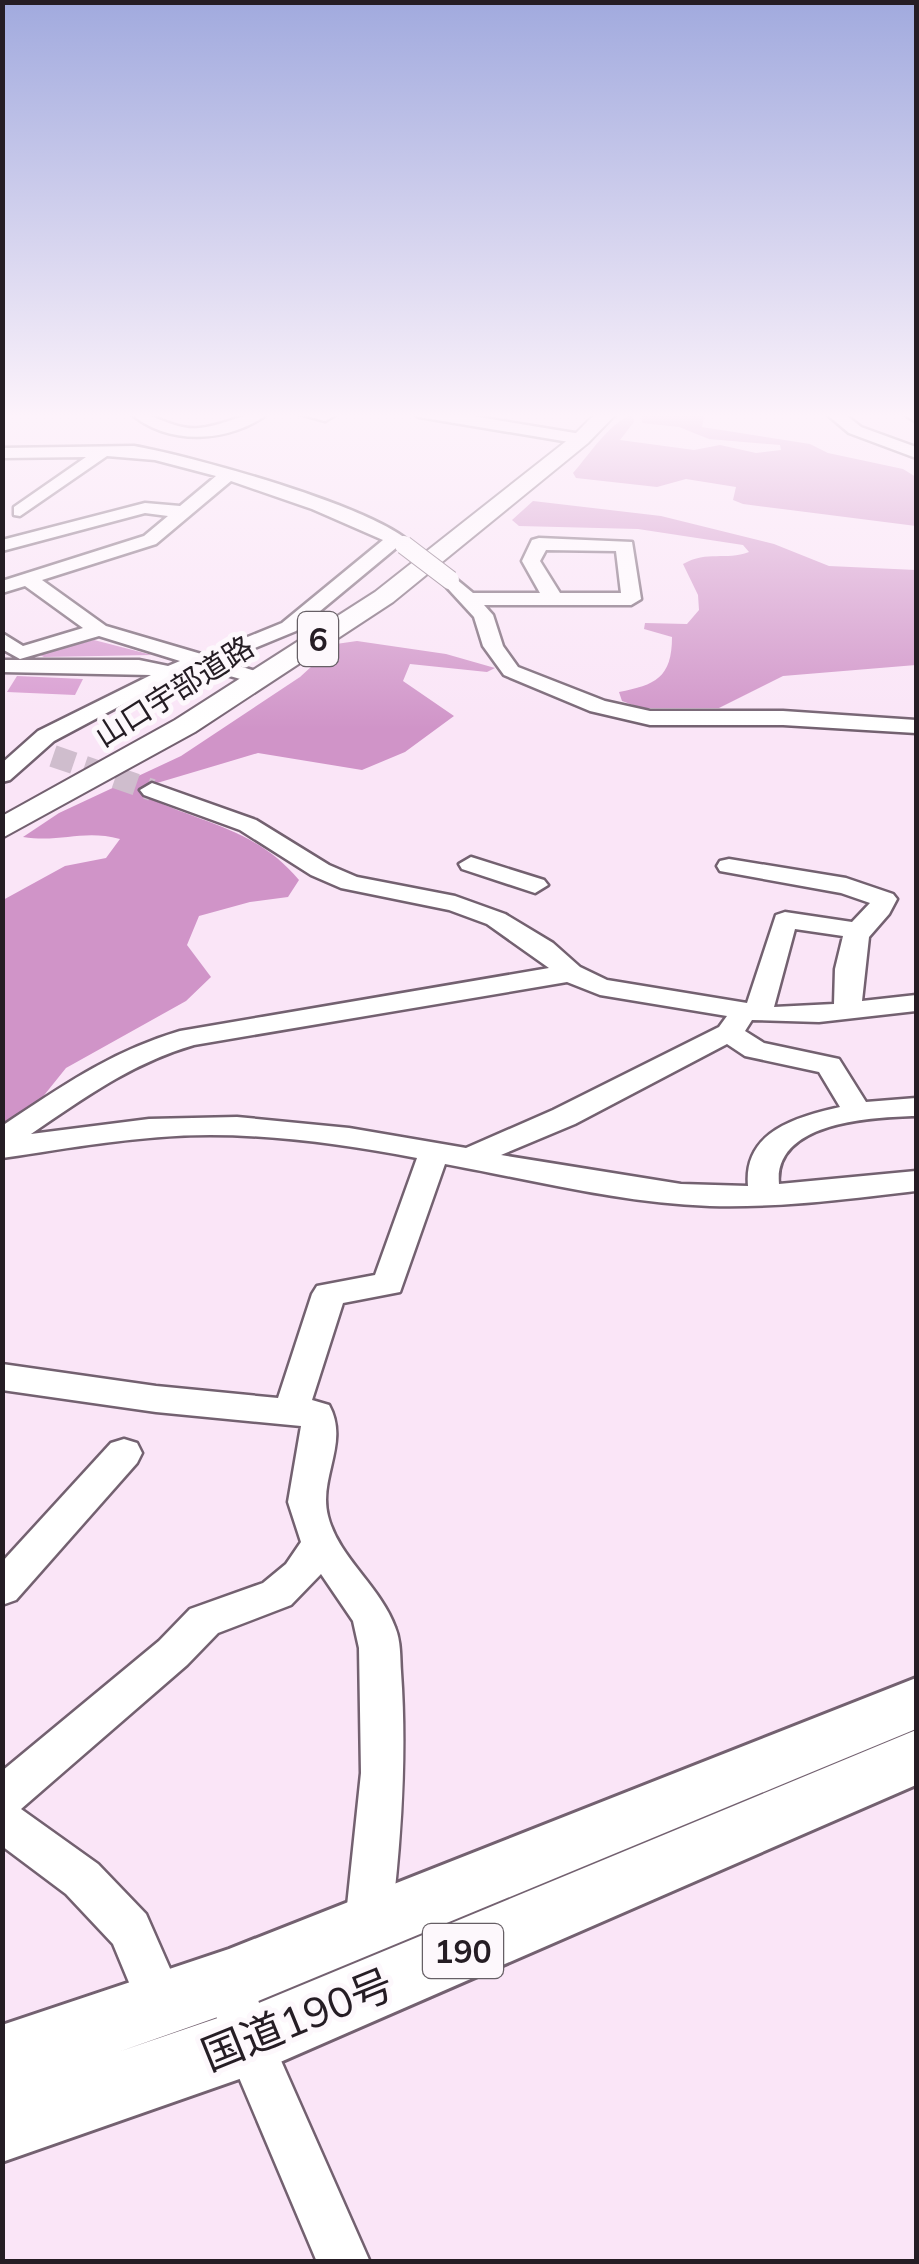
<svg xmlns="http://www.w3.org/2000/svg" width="919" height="2264" font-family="Mulish,'Noto Sans JP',sans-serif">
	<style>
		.forest { fill: #d094c8 }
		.water { fill: #d79bd0 }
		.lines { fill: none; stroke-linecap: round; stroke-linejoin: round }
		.minor-tunnel { stroke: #cfbdcd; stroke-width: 22; stroke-dasharray: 22 11; stroke-linecap: butt }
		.minor-casing { stroke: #736170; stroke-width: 5 }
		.major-casing { stroke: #736170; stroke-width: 4 }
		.highway-casing { stroke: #736170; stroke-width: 6 }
		.minor { fill: #fff; fill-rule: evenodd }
		.major { fill: #fff; fill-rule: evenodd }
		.highway { fill: #fff; fill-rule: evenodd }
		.minor-bridge-casing { stroke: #736170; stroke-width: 20; stroke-linecap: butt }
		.minor-bridge { stroke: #fff; stroke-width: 18 }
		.labels { text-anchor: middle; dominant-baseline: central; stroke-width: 10; stroke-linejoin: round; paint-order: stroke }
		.far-street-label { font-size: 30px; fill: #251d24; stroke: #fdf8fc }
		.shield { fill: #fdf8fc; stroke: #665f65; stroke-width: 2.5 }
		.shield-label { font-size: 32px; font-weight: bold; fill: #251d24 }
		.near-street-label { font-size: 42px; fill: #251d24; stroke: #fdf8fc }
	</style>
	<rect width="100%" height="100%" fill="#fae5f7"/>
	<g class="forest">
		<path d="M 641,412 L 705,412 L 702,427 L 810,444 L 828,453 L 903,469 L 916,477 L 916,526 L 743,504 L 733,500 L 736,487 L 686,479 L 657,487 L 576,478 L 573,473 C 589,455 610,422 633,414 L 634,422 L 620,440 L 694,450 L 720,445 L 756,453 L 781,450 L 780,445 L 709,439 L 679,427 L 642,423 Z"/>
		<path d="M 533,501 L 661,516 L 774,544 L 829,566 L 916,570 L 916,665 L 783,676 L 719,708 L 641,708 L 622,701 L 619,692 C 655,685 672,678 672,637 L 644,629 L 645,623 L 687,624 L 699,610 L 698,595 L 683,564 C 708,550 725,561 749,552 L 743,545 L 638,529 L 519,526 L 512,520 Z"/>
		<path d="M 357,641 L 446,654 L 495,668 L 487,672 L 410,664 L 403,681 L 454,716 L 405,752 L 362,770 L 258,753 L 157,783 L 143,795 C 198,823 255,827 299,880 L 288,897 L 250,902 L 199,916 L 187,945 L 211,977 L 186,1001 L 66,1068 L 33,1109 L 3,1127 L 3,900 L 65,866 L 106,858 L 120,839 C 83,829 61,843 23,837 L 59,813 L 181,756 L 300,677 L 336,644 Z"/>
	</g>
	<g class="water">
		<polygon points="94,640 152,655 44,657 38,654"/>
		<polygon points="17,676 83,679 75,695 7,692"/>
	</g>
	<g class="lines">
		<polyline class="minor-tunnel" points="53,756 152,790"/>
		<g class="minor-casing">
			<g id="minor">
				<path d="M 129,412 C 154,412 174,431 199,428 C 224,426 244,412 270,412 C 231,443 167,447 129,412 Z"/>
				<polygon points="292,412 341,412 325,421"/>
				<polygon points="411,412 448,412 581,434 589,439 581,444 419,417"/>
				<polygon points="824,412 842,412 861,427 916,447 916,458 849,433"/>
				<polygon points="900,412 916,412 916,422"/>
				<path d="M 134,446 C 191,456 377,507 413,545 L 404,551 L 396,548 L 296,631 L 223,661 L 265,674 L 269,678 L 265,682 L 258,684 L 195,666 L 54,741 L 10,780 L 2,782 L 2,763 L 38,731 L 151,675 L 2,672 L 2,660 L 139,660 L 168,666 L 180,661 L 99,636 L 20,659 L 2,649 L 2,633 L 23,646 L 83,628 L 25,586 L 2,593 L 2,581 L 144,536 L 168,516 L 145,513 L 2,551 L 2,540 L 145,503 L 180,506 L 216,476 L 155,460 L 107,456 L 20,516 L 14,515 L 14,507 L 86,457 L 2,458 L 2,448 ZM 231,481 L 312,509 L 383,540 L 282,623 L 211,652 L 208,656 L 106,626 L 42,580 L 156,544 Z"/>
				<path d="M 539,538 L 632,542 L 641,599 L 631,605 L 484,605 L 493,615 L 503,646 L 518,667 L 605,701 L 650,711 L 783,711 L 916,720 L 916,733 L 783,725 L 650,725 L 590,711 L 504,675 L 483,646 L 474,617 L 440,580 L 450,574 L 473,593 L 540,593 L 522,561 L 532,540 ZM 546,550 L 616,551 L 621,593 L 560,593 L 540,561 Z"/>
				<path d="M 152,783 L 256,820 L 329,865 L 357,877 L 455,896 L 505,914 L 553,943 L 580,967 L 607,980 L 747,1003 L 776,915 L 785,912 L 852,922 L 870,903 L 841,893 L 720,871 L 717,866 L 720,861 L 729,859 L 846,878 L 893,894 L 897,899 L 889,914 L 869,937 L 862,1001 L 916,995 L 916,1011 L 819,1022 L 752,1020 L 745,1031 L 764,1043 L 839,1059 L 866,1102 L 916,1098 L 916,1116 C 872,1117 773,1122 779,1184 L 916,1171 L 916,1191 C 848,1199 779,1208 710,1206 C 621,1203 533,1180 445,1164 L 400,1292 L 343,1303 L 312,1400 L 329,1405 C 350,1443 318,1477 328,1516 C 338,1557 380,1586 395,1627 C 401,1641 400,1657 401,1672 C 407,1757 401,1841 391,1925 L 384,1940 L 368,1947 L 352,1940 L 345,1925 L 361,1773 L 359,1648 L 353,1621 L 321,1574 L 291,1605 L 218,1633 L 187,1665 L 21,1809 L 98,1864 L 146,1914 L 186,2005 L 179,2021 L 162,2028 L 145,2021 L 113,1944 L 66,1894 L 2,1846 L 2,1771 L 159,1641 L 190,1609 L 263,1583 L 286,1564 L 301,1542 L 288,1502 L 301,1426 L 156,1412 L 2,1390 L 2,1364 L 156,1386 L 278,1398 L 312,1294 L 317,1286 L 375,1275 L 417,1158 C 349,1145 279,1135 210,1135 C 140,1135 71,1148 2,1158 L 2,1126 C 62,1086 110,1052 180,1031 L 549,968 L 487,924 L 449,910 L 341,888 L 311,875 L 240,830 L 144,795 L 140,790 ZM 795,929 L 843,936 L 835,969 L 834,1004 L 774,1007 ZM 567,982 L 600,995 L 727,1016 L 719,1027 L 553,1110 L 466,1148 L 349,1128 L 237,1117 L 149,1119 L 31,1134 C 84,1098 132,1063 194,1045 ZM 727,1044 L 745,1056 L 819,1072 L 840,1107 C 797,1117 743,1131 748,1186 L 681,1184 L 501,1155 L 575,1124 Z"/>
				<polygon points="471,857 544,880 548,885 535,893 462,869 459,864"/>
				<polygon points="124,1439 137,1443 142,1453 137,1463 16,1600 2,1605 2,1562 111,1443"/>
				<polygon points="229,1958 246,1965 271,2038 370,2262 317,2262 224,2042 206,1981 212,1965"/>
			</g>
		</g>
		<g class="major-casing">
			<polygon id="major" points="597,412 618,412 588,443 393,602 195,732 2,838 2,816 175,720 375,592 574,435"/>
		</g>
		<g class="highway-casing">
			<polygon id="highway" points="916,1678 916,1729 229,2013 121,2051 247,2008 916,1730 916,1785 248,2076 2,2162 2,2025 229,1949"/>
		</g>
		<use href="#minor" class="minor"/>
		<use href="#major" class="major"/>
		<use href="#highway" class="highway"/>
		<g class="minor-bridge-casing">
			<polyline id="minor-bridge" points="404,545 450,580"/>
		</g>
		<use href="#minor-bridge" class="minor-bridge"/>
	</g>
	<linearGradient id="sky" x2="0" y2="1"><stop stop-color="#a1aade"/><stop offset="0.57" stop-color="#fdf3fb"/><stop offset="1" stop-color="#fdf3fb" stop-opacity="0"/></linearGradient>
	<rect width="919" height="729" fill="url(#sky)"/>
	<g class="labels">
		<g class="far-street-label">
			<text transform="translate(174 691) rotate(-32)">山口宇部道路</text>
		</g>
		<g class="shield">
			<rect x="298" y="612" width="40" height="54" rx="8"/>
			<rect x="423" y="1924" width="80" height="54" rx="8"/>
		</g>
		<g class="shield-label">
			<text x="318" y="639">6</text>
			<text x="463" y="1951">190</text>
		</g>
		<g class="near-street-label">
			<text transform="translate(297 2019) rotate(-22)">国道190号</text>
		</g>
	</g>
	<rect width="919" height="2264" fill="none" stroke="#251d24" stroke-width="10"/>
</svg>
